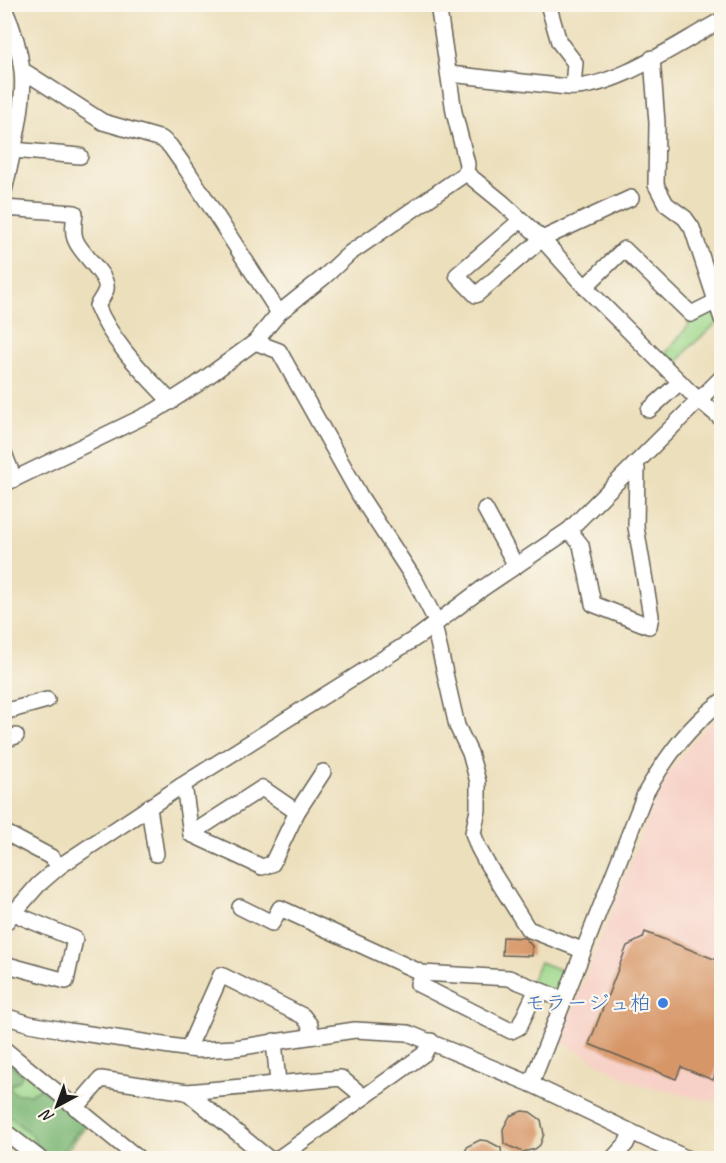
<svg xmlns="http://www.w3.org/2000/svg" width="726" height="1163" font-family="Caveat,'Klee One',sans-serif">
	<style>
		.built { fill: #f7d1c7 }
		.green { fill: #9cd78a; stroke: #5c7a53; stroke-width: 1.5 }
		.forest { fill: #7db876; stroke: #4c6a49; stroke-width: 1.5 }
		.building { fill: #d79668 }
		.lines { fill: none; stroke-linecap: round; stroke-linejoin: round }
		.minor-casing { stroke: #656054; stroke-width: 18 }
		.minor { stroke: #fff; stroke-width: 15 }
		.shop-dot { fill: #3f7fe0; stroke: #fbf7ec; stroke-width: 2 }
		.labels { text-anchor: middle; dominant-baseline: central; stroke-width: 4.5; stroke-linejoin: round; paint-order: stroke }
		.shop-label { font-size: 21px; fill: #366cbe; stroke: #fbf7ec; text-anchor: end }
	</style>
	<rect width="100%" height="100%" fill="#fbf7ec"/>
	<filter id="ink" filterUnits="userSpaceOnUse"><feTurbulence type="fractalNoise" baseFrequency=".0167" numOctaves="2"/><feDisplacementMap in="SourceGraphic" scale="12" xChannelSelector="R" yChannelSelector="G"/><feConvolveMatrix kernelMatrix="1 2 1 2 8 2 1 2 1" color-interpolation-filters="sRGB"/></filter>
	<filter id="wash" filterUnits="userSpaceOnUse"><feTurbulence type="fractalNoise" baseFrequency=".008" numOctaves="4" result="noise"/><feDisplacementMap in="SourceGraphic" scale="24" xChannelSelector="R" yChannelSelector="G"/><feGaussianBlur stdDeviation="1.35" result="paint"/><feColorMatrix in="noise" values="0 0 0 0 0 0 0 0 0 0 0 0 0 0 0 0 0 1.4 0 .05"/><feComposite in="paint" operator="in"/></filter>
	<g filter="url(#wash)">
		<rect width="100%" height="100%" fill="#ecdfbc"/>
		<polygon class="built" points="721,713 721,1103 638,1085 560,1041 657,796 669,772 695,739"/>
		<g class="green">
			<polygon points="709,310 714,312 718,322 690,347 675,366 664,355 689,325 687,322"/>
			<polygon points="540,962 563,971 555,993 530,983"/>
			<polygon points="4,1056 88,1124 61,1158 46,1158 5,1125"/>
		</g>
		<polygon class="forest" points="4,1063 13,1066 22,1075 20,1080 8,1087 16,1094 30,1094 40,1088 84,1124 57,1158 51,1158 36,1145 33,1136 5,1113"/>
		<g id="blocks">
			<g class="building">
				<polygon points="645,932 722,962 722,1067 718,1066 713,1080 681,1067 676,1079 589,1044 627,946 643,938"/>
				<polygon points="503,937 525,938 532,946 532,956 502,955"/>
				<polygon points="522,1111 530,1112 541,1120 544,1134 540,1145 535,1149 523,1152 504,1144 503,1129 510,1116"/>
				<polygon points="480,1140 488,1141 501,1148 502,1158 461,1158 468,1146"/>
			</g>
		</g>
	</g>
	<g filter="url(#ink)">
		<use href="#blocks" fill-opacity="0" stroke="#656054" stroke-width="1.5"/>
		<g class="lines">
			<g class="minor-casing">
				<g id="minor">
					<polyline points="438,4 454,112 467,164 466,173"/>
					<polyline points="548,4 559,42 575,63 573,87"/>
					<path d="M 4,8 C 13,28 20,50 22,71 C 26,103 11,159 4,191"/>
					<polyline points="652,58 657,123 656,185 666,204 685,218 692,228 722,319"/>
					<polyline points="23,73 27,73 103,122 162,139 170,146 187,170 279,313"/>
					<path d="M 450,74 L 567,87 C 614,90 680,42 722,20"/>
					<polyline points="13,150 80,156"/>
					<path d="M 4,208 L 75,213 C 74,222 72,233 76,241 C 81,254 109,276 106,289 C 105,294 100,301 97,306 C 113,344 143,372 171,402"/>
					<polyline points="521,220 457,275 476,295 542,239 631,198"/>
					<polyline points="585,287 624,249 691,314 717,301"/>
					<polyline points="255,342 279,351 360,496 416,582 437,623"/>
					<polyline points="649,410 680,382"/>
					<polyline points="4,453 14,479"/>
					<polyline points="4,484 155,411 196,385 255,342 279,313 324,277 350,253 466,173 503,203 542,239 585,287 691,393 722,419"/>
					<polyline points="485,509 516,566"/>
					<polyline points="569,530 581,545 593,604 649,626 651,616 636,527 637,469 634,465"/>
					<polyline points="434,625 457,726 470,753 478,782 478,810 473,833 478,847 486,862 528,929 582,950"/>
					<polyline points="4,712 47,700"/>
					<polyline points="4,740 16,736"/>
					<polyline points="181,786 185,792 191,834 262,867 272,864 297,812 323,772"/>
					<polyline points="147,808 150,814 156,854"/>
					<polyline points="4,832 51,857 60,866"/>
					<polyline points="191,834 262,788 297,812"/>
					<polyline points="240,907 272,923 280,908 422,973 509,978 564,1000"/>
					<polyline points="4,924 38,885 60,866 181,786 419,636 483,588 569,530 722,377"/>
					<polyline points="4,964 66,981 75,939 22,917 15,912"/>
					<polyline points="422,973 418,984 511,1031 519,1027 537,989"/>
					<polyline points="4,1016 30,1024 69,1031 197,1050 235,1048 355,1030 408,1033 531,1084 686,1158"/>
					<polyline points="274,1041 278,1083"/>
					<polyline points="4,1049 138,1158"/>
					<polyline points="188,1049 221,975 303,1016 310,1025 312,1036"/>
					<path d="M 531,1084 L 645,794 C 666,757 688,727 722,701"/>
					<polyline points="187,1092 268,1158"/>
					<polyline points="76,1108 101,1079 187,1092 341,1078 364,1097"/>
					<polyline points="4,1131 39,1158"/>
					<polyline points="279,1158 424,1054 431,1041"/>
					<polyline points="613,1158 626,1144 631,1133"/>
				</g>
			</g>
			<use href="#minor" class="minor"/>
		</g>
	</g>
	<circle class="shop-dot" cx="663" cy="1003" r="6"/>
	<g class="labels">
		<g class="shop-label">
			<text x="651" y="1003">モラージュ柏</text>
		</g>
	</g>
	<rect width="726" height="1163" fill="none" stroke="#fbf7ec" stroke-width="24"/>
	<g transform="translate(57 1106) rotate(221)" stroke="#fbf7ec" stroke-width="4.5" paint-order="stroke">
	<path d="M0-4.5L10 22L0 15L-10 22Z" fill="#1c1c1c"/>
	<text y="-9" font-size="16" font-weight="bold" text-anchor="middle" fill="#1c1c1c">N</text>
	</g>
</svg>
